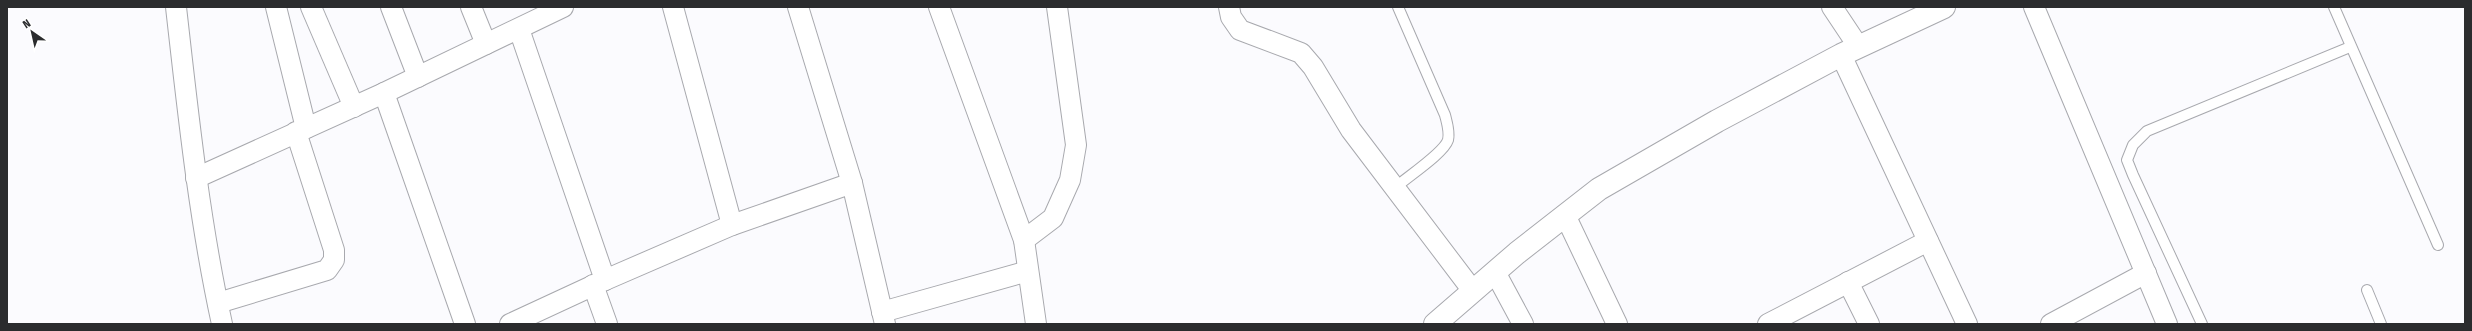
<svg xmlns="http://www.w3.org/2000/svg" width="2472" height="331" font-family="'Fira Sans Condensed',sans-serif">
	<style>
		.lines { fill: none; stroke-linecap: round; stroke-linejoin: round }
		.service-casing { stroke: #a8a9ae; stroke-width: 12 }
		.minor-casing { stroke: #a8a9ae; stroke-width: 22 }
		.tertiary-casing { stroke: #a8a9ae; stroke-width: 24 }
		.service { stroke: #fff; stroke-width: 10 }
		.minor { stroke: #fff; stroke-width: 20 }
		.tertiary { stroke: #fff; stroke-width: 22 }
	</style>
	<rect width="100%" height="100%" fill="#fbfbfe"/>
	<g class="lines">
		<g class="service-casing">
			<g id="service">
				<polyline points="2334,7 2438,245"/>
				<path d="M 1396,187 C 1407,177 1444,153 1448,140 C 1450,132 1447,123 1445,115 L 1398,7"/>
				<polyline points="2367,290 2381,324"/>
				<polyline points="2202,324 2133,175 2127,160 2133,145 2147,131 2350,47"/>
			</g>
		</g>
		<g class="minor-casing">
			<g id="minor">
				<path d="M 176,7 C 188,113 199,219 222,324"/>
				<polyline points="276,7 306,128"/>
				<polyline points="311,7 354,107"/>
				<polyline points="391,7 418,77"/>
				<polyline points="471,7 486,44"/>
				<polyline points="673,7 732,225"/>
				<polyline points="798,7 852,183 885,324"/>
				<polyline points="939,7 1024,240 1036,324"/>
				<polyline points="1229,7 1231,17 1240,30 1301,53 1313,67 1351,130 1473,291"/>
				<polyline points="1832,7 1858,46"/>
				<polyline points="2034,7 2167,324"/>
				<polyline points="519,29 605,280"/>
				<polyline points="1841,55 1967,324"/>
				<polyline points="384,93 465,324"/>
				<polyline points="196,178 384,93 563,7"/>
				<polyline points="1565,215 1617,324"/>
				<polyline points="1024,240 1053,218 1070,180 1076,145 1057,7"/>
				<polyline points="1495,272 1523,324"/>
				<polyline points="1848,282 1869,324"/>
				<polyline points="593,285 607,324"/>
				<polyline points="218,303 327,270 334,260 334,250 296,132"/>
				<polyline points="882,312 1028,271"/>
				<polyline points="510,324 605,280 732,225 852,183"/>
				<polyline points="1768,324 1928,241"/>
				<polyline points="2051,324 2146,273"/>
			</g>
		</g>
		<g class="tertiary-casing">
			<polyline id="tertiary" points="1435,324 1517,253 1599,189 1717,121 1841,55 1944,7"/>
		</g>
		<use href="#service" class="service"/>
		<use href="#minor" class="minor"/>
		<use href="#tertiary" class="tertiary"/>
	</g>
	<rect width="2472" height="331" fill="none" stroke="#2b2c2e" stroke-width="16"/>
	<g transform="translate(32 32) rotate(326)" stroke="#ffffff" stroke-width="3" paint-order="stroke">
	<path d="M0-3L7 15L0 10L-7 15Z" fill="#2b2c2e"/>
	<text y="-6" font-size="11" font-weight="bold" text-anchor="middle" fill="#2b2c2e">N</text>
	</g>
</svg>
